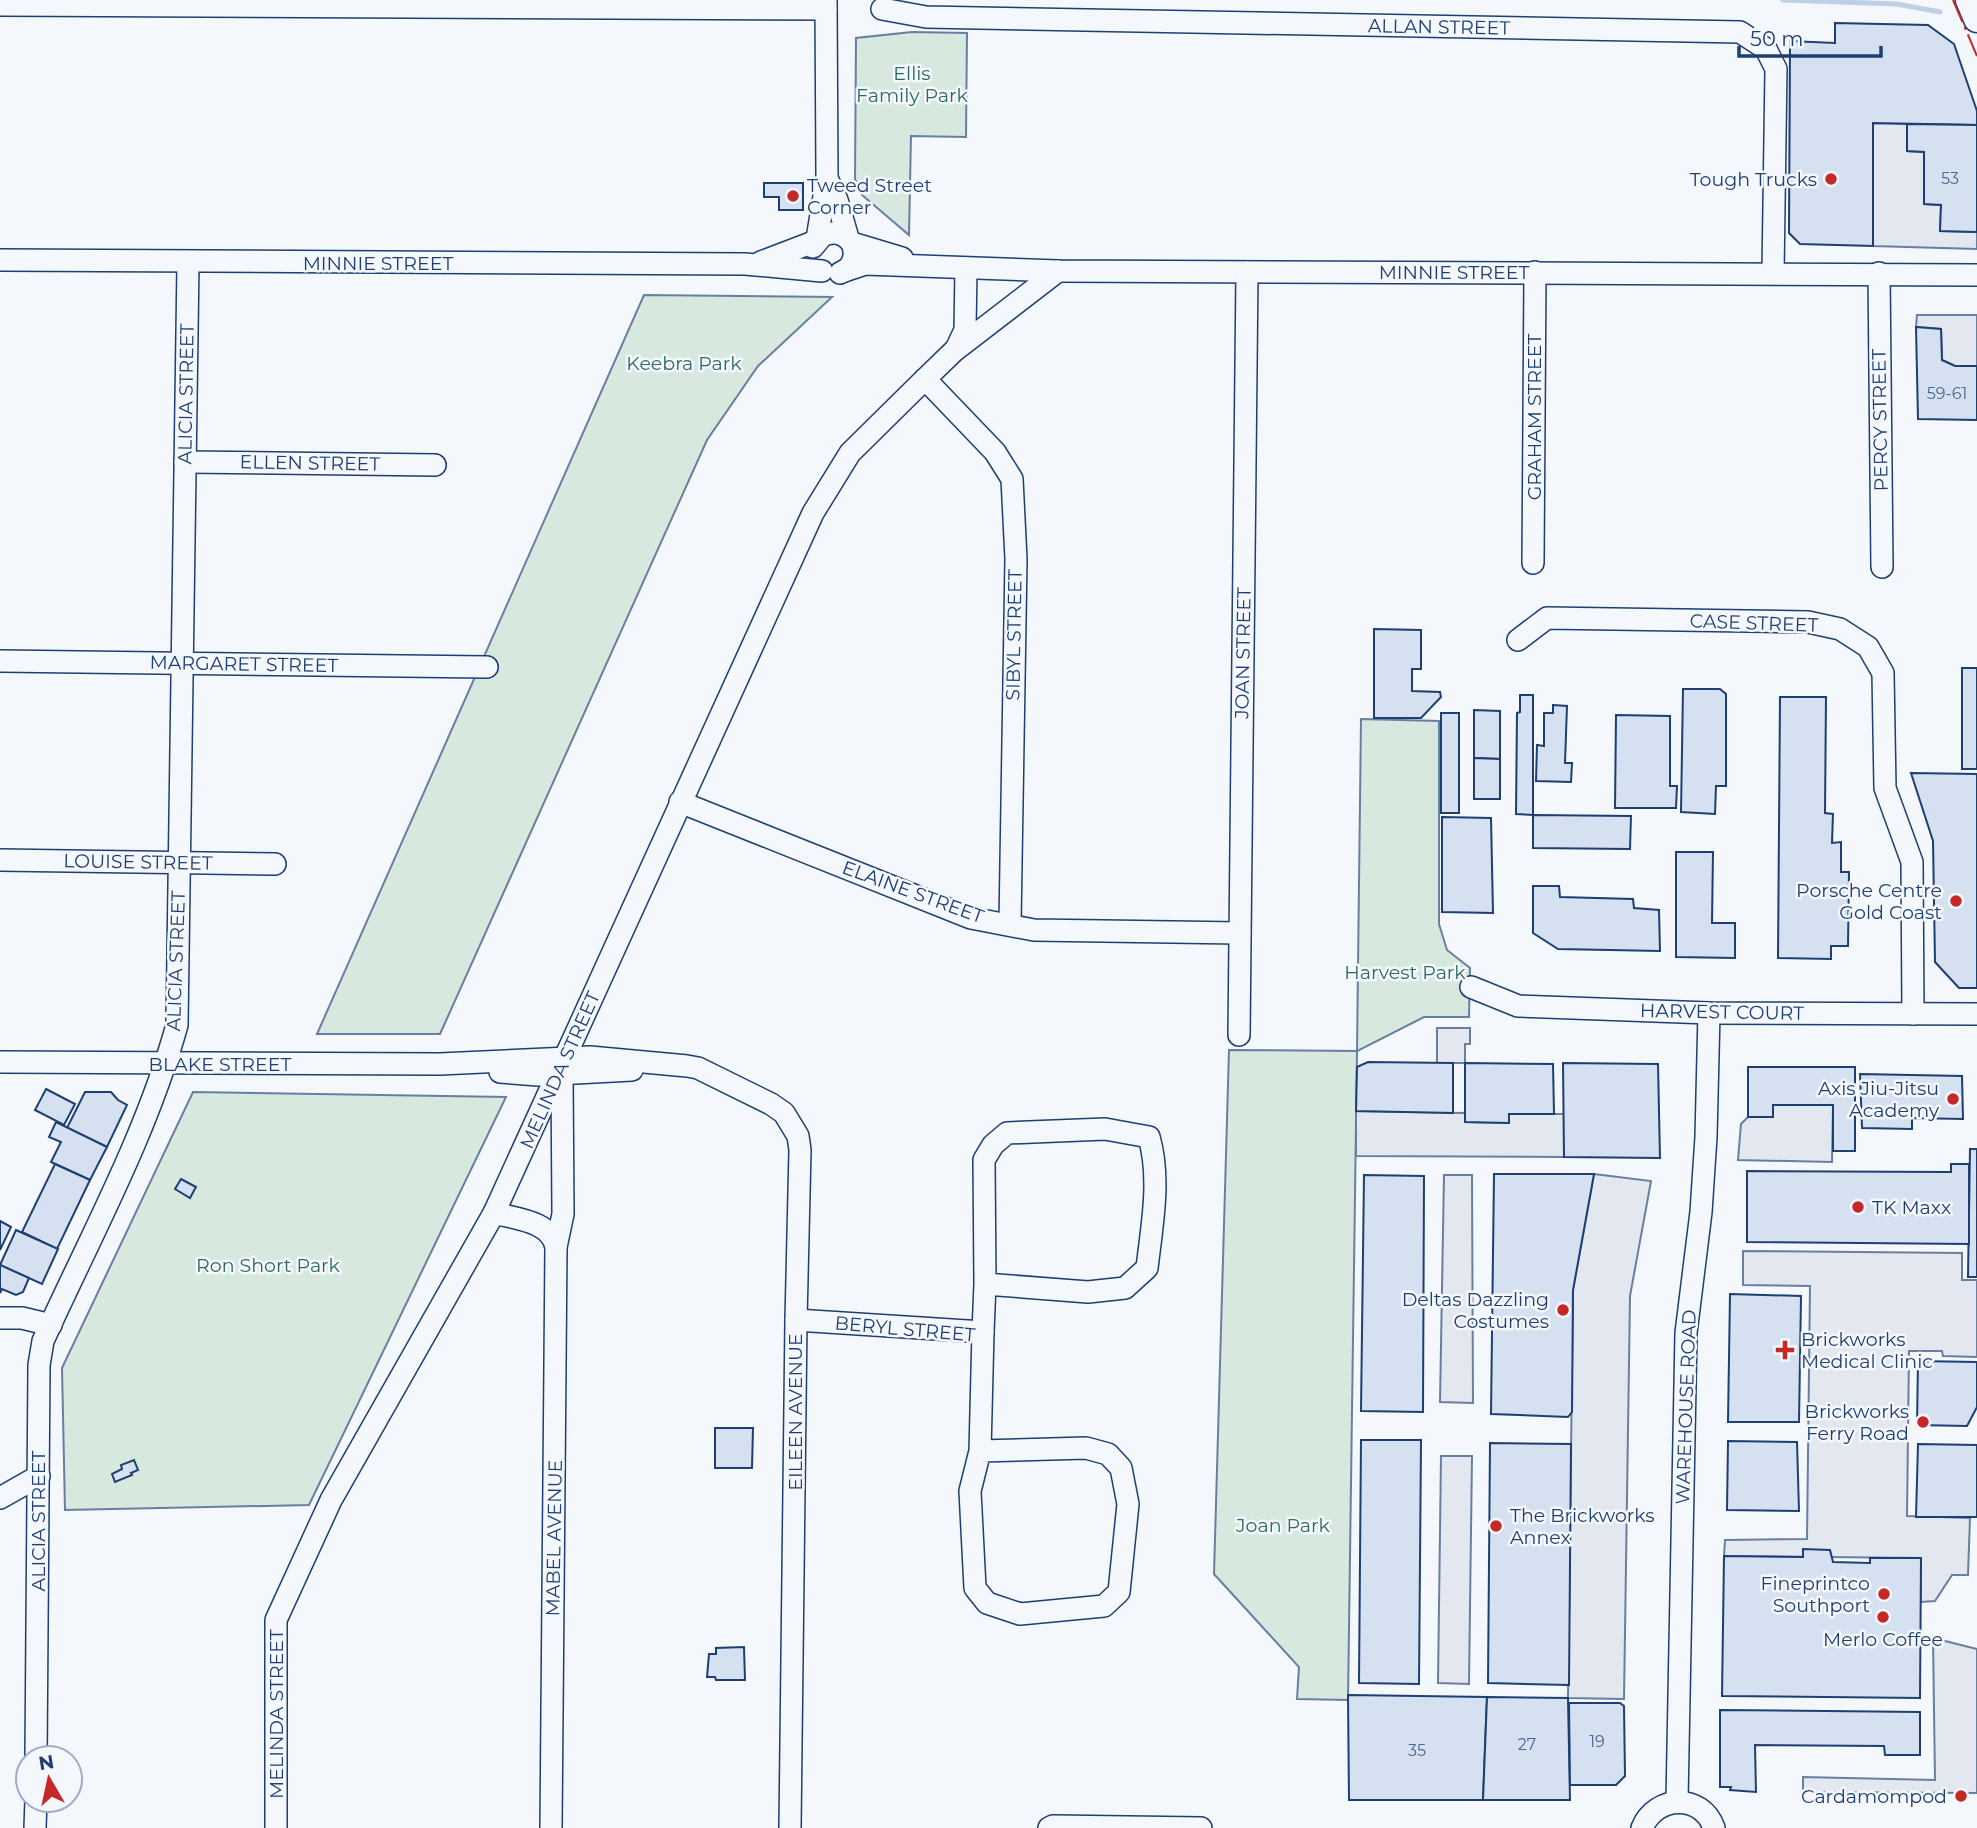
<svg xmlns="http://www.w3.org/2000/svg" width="1977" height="1828" font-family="Montserrat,sans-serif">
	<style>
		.green { fill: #d7e8df; stroke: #687fa3; stroke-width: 2 }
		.parking { fill: #e3e8f0; stroke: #687fa3; stroke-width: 2 }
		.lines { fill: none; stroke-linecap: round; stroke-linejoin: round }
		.stream { stroke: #bed0e5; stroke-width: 5 }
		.building { fill: #d5e0f0; stroke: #1d3f73; stroke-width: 2 }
		.minor-casing { stroke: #1d3f73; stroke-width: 24 }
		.major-casing { stroke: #1d3f73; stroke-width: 29 }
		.minor { stroke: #f4f7fb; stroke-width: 21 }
		.major { stroke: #f4f7fb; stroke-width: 26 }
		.power { stroke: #c62828; stroke-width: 2; stroke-dasharray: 24 5 3.5 5; stroke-linecap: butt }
		.poi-dot { fill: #c62828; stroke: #f4f7fb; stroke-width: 2.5 }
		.labels { text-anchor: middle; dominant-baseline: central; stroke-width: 5; stroke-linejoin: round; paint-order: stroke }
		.number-label { font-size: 16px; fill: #4b6792 }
		.street-label { font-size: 19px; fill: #1d3f73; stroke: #f4f7fb }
		.park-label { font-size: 19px; fill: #2c6c60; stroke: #f4f7fb }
		.poi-label { font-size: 19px; fill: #1d3f73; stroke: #f4f7fb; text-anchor: end }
	</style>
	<rect width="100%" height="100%" fill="#f4f7fb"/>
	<g class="green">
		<polygon points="912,32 967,33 966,137 911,136 909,235 862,195 855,179 856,38"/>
		<polygon points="644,295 832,297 758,366 707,440 440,1034 317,1034"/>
		<polygon points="1361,719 1439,721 1439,924 1447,950 1470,968 1469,1017 1424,1017 1357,1051 1348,1700 1297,1699 1299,1667 1214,1574 1229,1050 1357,1051"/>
		<polygon points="193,1092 506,1097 309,1505 65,1510 62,1368"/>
	</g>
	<g class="parking">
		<polygon points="1873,123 1907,124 1907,151 1924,152 1924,204 1941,205 1940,231 1977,232 1977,249 1873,246"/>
		<polygon points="1917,315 1977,315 1977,366 1955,366 1942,360 1941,329 1916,327"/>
		<polygon points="1437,1028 1470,1028 1470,1044 1465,1044 1465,1063 1437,1063"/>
		<polygon points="1773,1105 1833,1105 1832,1162 1738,1160 1741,1124 1748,1117 1772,1117"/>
		<polygon points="1356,1111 1465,1113 1466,1122 1508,1123 1509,1114 1564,1114 1564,1157 1356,1156"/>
		<polygon points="1594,1174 1651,1181 1630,1296 1624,1699 1568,1698 1573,1290"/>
		<polygon points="1444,1175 1472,1175 1473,1403 1440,1402"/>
		<polygon points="1743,1251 1962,1253 1962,1280 1977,1280 1977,1357 1943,1356 1942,1351 1909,1351 1907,1516 1970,1518 1968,1575 1952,1575 1935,1601 1921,1602 1921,1558 1724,1556 1725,1540 1807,1539 1810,1286 1743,1285"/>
		<polygon points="1441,1456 1472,1456 1469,1684 1438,1683"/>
		<polygon points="1933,1638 1977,1649 1977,1793 1803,1792 1803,1777 1935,1780"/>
	</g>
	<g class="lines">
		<polyline class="stream" points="1783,0 1897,4 1940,12"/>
	</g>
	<g class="building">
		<polygon points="1835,23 1928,25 1954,44 1977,111 1977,125 1873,123 1873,246 1800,244 1789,233 1790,41 1835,43"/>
		<polygon points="1907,124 1977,125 1977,232 1940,231 1941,205 1924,204 1924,152 1907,151"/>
		<polygon points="764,183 803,183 803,210 779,210 779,197 764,197"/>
		<polygon points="1916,327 1941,329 1942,360 1955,366 1977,366 1977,420 1918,419"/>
		<polygon points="1374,629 1421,630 1421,669 1412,669 1412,691 1440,692 1441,697 1421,718 1374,718"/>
		<rect x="1962" y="668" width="15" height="101"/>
		<polygon points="1683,689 1720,689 1726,694 1726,786 1716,786 1715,814 1681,812"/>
		<polygon points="1520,695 1533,695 1533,815 1516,814 1517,713 1520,712"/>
		<polygon points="1780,697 1826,697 1825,813 1833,814 1832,843 1841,842 1841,872 1849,872 1848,946 1831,946 1831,959 1778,958"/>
		<polygon points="1553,705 1567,706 1565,763 1572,763 1571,782 1536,781 1537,745 1544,746 1544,713 1553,713"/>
		<polygon points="1474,710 1500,711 1500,759 1474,758"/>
		<rect x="1441" y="713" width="18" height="100"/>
		<polygon points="1616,715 1670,716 1670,786 1677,786 1676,808 1615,808"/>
		<polygon points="1474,758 1500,759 1500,799 1474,799"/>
		<polygon points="1911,773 1977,774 1977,988 1959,988 1935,962 1933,841"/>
		<polygon points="1533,815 1631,816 1630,849 1533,848"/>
		<polygon points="1442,817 1491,818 1493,913 1442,912"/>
		<polygon points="1676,852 1713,852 1712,923 1735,923 1735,958 1676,957"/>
		<polygon points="1533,886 1559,886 1560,897 1633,899 1634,908 1659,910 1660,951 1558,949 1533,933"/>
		<polygon points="1368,1062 1453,1063 1453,1113 1356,1111 1357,1067"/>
		<polygon points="1465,1063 1553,1064 1554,1114 1509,1114 1509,1123 1465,1122"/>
		<polygon points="1563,1063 1658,1064 1660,1158 1564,1157"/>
		<polygon points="1748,1067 1855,1067 1855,1151 1833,1151 1833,1105 1773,1105 1773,1117 1748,1117"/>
		<polygon points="1860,1074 1962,1076 1963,1119 1912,1118 1912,1129 1862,1128"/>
		<polygon points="46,1089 75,1104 64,1125 35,1110"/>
		<polygon points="85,1092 111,1092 118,1100 127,1105 107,1147 67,1128"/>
		<polygon points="56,1122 107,1147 90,1180 51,1162 61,1142 49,1137"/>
		<polygon points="1970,1149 1977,1149 1977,1277 1968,1277"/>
		<polygon points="55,1164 90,1180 57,1249 22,1232"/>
		<polygon points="1951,1164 1969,1164 1969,1244 1747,1242 1747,1171 1951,1172"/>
		<polygon points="1494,1174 1594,1174 1573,1290 1572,1412 1568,1417 1491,1414"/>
		<polygon points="1364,1175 1424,1176 1423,1412 1361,1411"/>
		<polygon points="181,1179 196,1187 190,1198 175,1189"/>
		<polygon points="0,1221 11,1227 0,1250"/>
		<polygon points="16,1230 58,1249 42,1284 0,1265"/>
		<polygon points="0,1265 29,1278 23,1292 16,1295 2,1289 0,1293"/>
		<polygon points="1730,1294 1801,1296 1799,1422 1728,1422"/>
		<polygon points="1918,1361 1977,1362 1977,1407 1967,1426 1917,1425"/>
		<polygon points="715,1428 753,1428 752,1468 715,1468"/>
		<polygon points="1361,1440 1421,1440 1419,1684 1359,1683"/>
		<polygon points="1728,1441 1797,1442 1799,1511 1727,1510"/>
		<polygon points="1490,1443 1571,1444 1569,1685 1488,1683"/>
		<polygon points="1918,1444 1977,1445 1977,1517 1916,1517"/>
		<polygon points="134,1460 138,1470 131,1473 132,1475 115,1482 112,1474 122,1469 121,1465"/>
		<polygon points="1803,1549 1830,1550 1833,1562 1870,1563 1870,1558 1921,1558 1920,1698 1722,1696 1724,1556 1803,1557"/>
		<polygon points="744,1647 745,1680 716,1680 715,1677 707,1677 709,1654 716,1654 716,1648"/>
		<polygon points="1348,1695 1487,1697 1483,1800 1349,1800"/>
		<polygon points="1487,1697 1568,1698 1570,1800 1483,1800"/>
		<polygon points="1569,1703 1620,1703 1624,1706 1625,1776 1616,1785 1570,1785"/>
		<polygon points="1720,1710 1920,1712 1920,1755 1885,1755 1884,1746 1755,1745 1756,1792 1730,1790 1731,1787 1720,1787"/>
	</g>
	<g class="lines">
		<g class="minor-casing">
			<g id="minor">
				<polyline points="0,5 826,9"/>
				<polyline points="882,9 926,17 1740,32 1766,49 1776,69 1773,273"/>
				<polyline points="827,178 837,200 848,238"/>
				<polyline points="817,239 827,178 826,0"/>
				<path d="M 813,247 L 822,236 C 834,230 844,233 852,243 L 902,258"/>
				<polyline points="0,260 745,264 822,271"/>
				<polyline points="761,262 816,241"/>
				<polyline points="844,271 865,264 1058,271 1977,275"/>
				<path d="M 840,273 C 853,268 857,256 852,243"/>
				<polyline points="1879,273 1882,567"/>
				<polyline points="957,347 965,330 966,268"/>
				<polyline points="925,379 995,452 1012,479 1016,559 1010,924"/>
				<polyline points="185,462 435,465"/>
				<polyline points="1533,563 1535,272"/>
				<polyline points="1518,640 1547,618 1808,622 1840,629 1868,647 1883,673 1885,788 1912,862 1913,1014"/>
				<polyline points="0,661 487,667"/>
				<polyline points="680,802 971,918 1034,930 1240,933"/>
				<polyline points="0,860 275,864"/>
				<polyline points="1471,987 1518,1006 1709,1013 1977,1014"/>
				<polyline points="1239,1035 1247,272"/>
				<polyline points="0,1062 440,1064 590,1057 687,1066 698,1068 771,1104 784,1113 798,1136 800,1150 796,1320 790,1828"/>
				<polyline points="500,1072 538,1075 632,1070"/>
				<path d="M 494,1213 C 516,1219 551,1221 556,1247 L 551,1828"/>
				<polyline points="556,1247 563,1214 562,1075"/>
				<polyline points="0,1318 22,1318 51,1325"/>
				<polyline points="796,1320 983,1332 980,1451 970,1491 975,1588 987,1603 1020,1614 1104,1606 1119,1592 1128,1504 1121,1468 1108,1454 1086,1448 980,1451"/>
				<path d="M 983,1332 L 985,1284 L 984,1160 L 993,1145 L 1007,1133 L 1105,1129 L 1149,1137 C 1161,1179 1152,1225 1147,1268 L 1125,1288 L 1088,1292 L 985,1284"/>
				<polyline points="0,1498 39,1476"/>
				<path d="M 36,1758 L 39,1365 L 43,1341 C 90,1237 146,1136 177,1025 L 188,263"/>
				<polyline points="1677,1801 1686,1333 1701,1212 1706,1137 1709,1013"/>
				<polyline points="35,1828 36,1800"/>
				<polyline points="276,1828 276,1620 331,1500 494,1213 813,513 850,453 925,379 954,351 1058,271"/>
				<polyline points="1049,1828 1053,1826 1201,1828"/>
				<path d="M 1642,1828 C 1655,1795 1702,1793 1714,1828"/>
			</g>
		</g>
		<g class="major-casing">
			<polyline id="major" points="1969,0 1977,19"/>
		</g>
		<use href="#minor" class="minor"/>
		<use href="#major" class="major"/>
		<polyline class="power" points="1953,0 1977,56"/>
	</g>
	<g class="poi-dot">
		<circle cx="1831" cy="179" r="7"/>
		<circle cx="793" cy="196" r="7"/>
		<circle cx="1956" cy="901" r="7"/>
		<circle cx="1953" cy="1099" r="7"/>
		<circle cx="1858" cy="1207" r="7"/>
		<circle cx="1563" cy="1310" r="7"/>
		<path d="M1781.5 1339.5h7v7h7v7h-7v7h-7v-7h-7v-7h7z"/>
		<circle cx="1923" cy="1422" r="7"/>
		<circle cx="1496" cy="1526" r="7"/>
		<circle cx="1884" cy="1594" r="7"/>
		<circle cx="1883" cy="1617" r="7"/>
		<circle cx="1961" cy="1796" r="7"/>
	</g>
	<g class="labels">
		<g class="number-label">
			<text x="1950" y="178">53</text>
			<text x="1947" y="393">59-61</text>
			<text x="1597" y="1741">19</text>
			<text x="1527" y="1744">27</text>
			<text x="1417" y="1750">35</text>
		</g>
		<g class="street-label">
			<text transform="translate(1439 27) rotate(1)">ALLAN STREET</text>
			<text x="378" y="263">MINNIE STREET</text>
			<text x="1454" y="272">MINNIE STREET</text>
			<text transform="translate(186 394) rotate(-89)">ALICIA STREET</text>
			<text transform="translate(1534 417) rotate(-90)">GRAHAM STREET</text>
			<text transform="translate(1880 420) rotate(-91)">PERCY STREET</text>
			<text transform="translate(310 463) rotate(1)">ELLEN STREET</text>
			<text transform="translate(1754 623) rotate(2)">CASE STREET</text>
			<text transform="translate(1014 635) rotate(-89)">SIBYL STREET</text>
			<text transform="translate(1243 653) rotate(-89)">JOAN STREET</text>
			<text transform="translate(244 664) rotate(1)">MARGARET STREET</text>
			<text transform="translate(138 862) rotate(1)">LOUISE STREET</text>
			<text transform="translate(913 892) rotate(20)">ELAINE STREET</text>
			<text transform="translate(176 961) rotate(-88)">ALICIA STREET</text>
			<text transform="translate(1722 1012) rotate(1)">HARVEST COURT</text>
			<text x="220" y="1064">BLAKE STREET</text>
			<text transform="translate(560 1070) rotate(-66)">MELINDA STREET</text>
			<text transform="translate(905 1329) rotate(5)">BERYL STREET</text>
			<text transform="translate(1686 1407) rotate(-88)">WAREHOUSE ROAD</text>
			<text transform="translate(795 1412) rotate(-90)">EILEEN AVENUE</text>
			<text transform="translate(38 1521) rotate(-90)">ALICIA STREET</text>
			<text transform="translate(554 1538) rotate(-89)">MABEL AVENUE</text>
			<text transform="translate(276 1714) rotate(-90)">MELINDA STREET</text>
		</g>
		<g class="park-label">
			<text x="912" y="73">Ellis<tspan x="912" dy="22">Family Park</tspan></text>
			<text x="684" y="363">Keebra Park</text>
			<text x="1405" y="972">Harvest Park</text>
			<text x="268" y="1265">Ron Short Park</text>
			<text x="1283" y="1525">Joan Park</text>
		</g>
		<g class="poi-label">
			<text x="1817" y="179">Tough Trucks</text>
			<text x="807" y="185" text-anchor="start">Tweed Street<tspan x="807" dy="22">Corner</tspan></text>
			<text x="1942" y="890">Porsche Centre<tspan x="1942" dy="22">Gold Coast</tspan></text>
			<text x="1939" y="1088">Axis Jiu-Jitsu<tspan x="1939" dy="22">Academy</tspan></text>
			<text x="1872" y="1207" text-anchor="start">TK Maxx</text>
			<text x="1549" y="1299">Deltas Dazzling<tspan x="1549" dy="22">Costumes</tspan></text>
			<text x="1801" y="1339" text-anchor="start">Brickworks<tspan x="1801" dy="22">Medical Clinic</tspan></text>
			<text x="1909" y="1411">Brickworks<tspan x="1909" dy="22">Ferry Road</tspan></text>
			<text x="1510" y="1515" text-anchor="start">The Brickworks<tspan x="1510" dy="22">Annex</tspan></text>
			<text x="1870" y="1583">Fineprintco<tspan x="1870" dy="22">Southport</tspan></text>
			<text x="1883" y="1639" text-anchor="middle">Merlo Coffee</text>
			<text x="1947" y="1796">Cardamompod</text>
		</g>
	</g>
	<g transform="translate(49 1779) rotate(351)"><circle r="33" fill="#f4f7fb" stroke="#9eadc5" stroke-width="2"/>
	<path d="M0-5L12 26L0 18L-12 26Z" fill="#c62828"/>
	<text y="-10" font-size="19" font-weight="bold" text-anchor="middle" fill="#1d3f73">N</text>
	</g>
	<path d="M1739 46v10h142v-10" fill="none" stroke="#1d3f73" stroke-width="3.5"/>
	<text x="1750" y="46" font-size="21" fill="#1d3f73" stroke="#f4f7fb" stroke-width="5" paint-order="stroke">50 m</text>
</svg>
